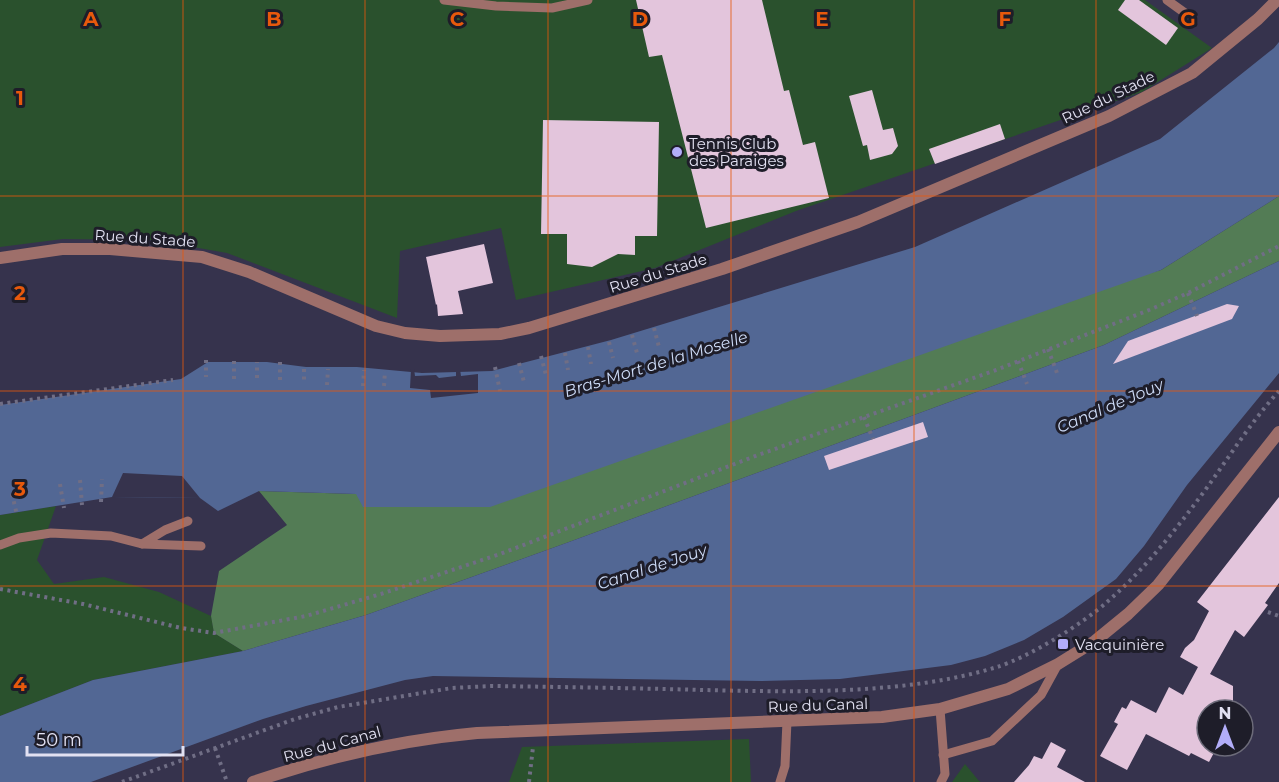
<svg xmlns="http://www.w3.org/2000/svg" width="1279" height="782" font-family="Montserrat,sans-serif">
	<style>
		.green { fill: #2a512d }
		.forest { fill: #537c55 }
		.water { fill: #526794 }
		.pier { fill: #36334d }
		.building { fill: #e3c5dc }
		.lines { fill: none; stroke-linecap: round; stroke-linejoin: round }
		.path { stroke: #706e85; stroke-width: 4; stroke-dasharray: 3 4.5; stroke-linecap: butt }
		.service { stroke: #9e6f6a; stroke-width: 9 }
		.minor { stroke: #9e6f6a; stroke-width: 12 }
		.tertiary { stroke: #9e6f6a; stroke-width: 12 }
		.grid { fill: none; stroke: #e8590c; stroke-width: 1.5; stroke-opacity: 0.55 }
		.poi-dot { fill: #b2adf9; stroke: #1e1d29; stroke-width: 2 }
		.labels { text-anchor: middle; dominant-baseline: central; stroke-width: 6; stroke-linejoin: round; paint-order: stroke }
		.street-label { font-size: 15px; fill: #e2e1f2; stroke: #1e1d29 }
		.poi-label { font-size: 15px; fill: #e2e1f2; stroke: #1e1d29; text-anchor: start }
		.water-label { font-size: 16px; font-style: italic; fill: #cedcf8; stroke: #1e1d29 }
		.grid-label { font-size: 20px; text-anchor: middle; font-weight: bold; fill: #e8590c; stroke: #1e1d29; stroke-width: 6; stroke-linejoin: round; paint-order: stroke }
	</style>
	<rect width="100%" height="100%" fill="#36334d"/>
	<g class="green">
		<polygon points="0,0 1145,0 1212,48 1142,92 796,211 655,268 516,300 501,228 400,251 397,318 227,253 153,240 63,239 0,247"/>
		<polygon points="56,506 37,560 54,584 104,577 159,592 211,616 214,633 243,651 93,680 0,716 0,515"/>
		<polygon points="749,739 751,782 509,782 522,747"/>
		<polygon points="965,764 979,781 981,782 952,782"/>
	</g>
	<polygon class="forest" points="1279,196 1279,261 1104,345 569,542 366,615 243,651 214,633 211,616 219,571 287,525 259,491 356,494 1161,270"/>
	<g class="water">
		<polygon points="1279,42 1279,196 1161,270 490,507 363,507 356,494 259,491 218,511 200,498 112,497 0,515 0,405 181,379 208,362 267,362 306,367 357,367 422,373 492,371 611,340 915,247 1160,139 1274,48"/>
		<polygon points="1279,261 1279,373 1187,485 1144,546 1116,579 1063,617 1024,640 985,656 951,665 840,679 761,681 433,676 405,680 306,706 263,719 91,782 0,782 0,716 93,680 243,651 366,615 569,542 1104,345"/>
	</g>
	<g class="pier">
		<polygon points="411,369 414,369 415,376 436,375 439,378 456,376 456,369 460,369 461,376 478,374 478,393 431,398 430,390 410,388"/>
		<polygon points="123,473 182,476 200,498 112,497"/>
	</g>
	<g class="building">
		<polygon points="636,0 762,0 784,91 789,90 803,145 815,142 829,198 706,228 662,55 649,57"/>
		<polygon points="1125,0 1139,0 1178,28 1166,45 1118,10"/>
		<polygon points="872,90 883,130 893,128 898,146 892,154 870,160 867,145 863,146 849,96"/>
		<polygon points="543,120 659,122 657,236 635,236 635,255 618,254 592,267 567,264 567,234 541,234"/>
		<polygon points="1000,124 1005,139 935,164 929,149"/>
		<polygon points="484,244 493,283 458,291 463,314 438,316 437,304 436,305 426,257"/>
		<polygon points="1227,304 1239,306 1232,319 1113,364 1128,341"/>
		<polygon points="923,422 928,437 829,470 824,456"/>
		<polygon points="1279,497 1279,583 1265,603 1268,605 1244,637 1235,630 1210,674 1233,686 1233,710 1207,710 1207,746 1217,747 1209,762 1191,753 1189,756 1146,734 1127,770 1100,756 1118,724 1114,722 1122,707 1126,709 1131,700 1156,713 1169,687 1183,695 1198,667 1180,657 1185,648 1194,640 1209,611 1197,602"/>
		<polygon points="1051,742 1066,750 1057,767 1085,782 1014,782 1029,765 1034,756 1042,759"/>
	</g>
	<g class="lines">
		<g class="path">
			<polyline points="1188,293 1197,316"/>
			<polyline points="654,328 659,347"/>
			<polyline points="632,335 637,353"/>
			<polyline points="609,342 613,358"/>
			<polyline points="588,347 591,364"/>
			<polyline points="1048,349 1057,373"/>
			<polyline points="565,353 568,370"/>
			<polyline points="541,356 546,375"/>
			<polyline points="206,360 206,377"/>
			<polyline points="1018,361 1027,384"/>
			<polyline points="519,363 524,382"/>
			<polyline points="495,367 500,391"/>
			<polyline points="304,369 304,384"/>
			<polyline points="257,378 257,362"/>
			<polyline points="234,379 234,361"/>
			<polyline points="280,380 280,362"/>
			<polyline points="327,385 328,369"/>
			<polyline points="363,386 364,370"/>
			<polyline points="384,386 385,371"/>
			<polyline points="0,404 173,380"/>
			<polyline points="864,417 873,439"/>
			<polyline points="80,480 82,505"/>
			<polyline points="60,484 64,508"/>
			<polyline points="12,494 17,515"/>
			<polyline points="101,502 102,479"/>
			<polyline points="0,589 83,604 181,628 214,633 306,616 381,594 500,554 758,455 996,370 1149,310 1188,293 1279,246"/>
			<polyline points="1268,612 1279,616"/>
			<polyline points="215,748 227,782"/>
			<path d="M 122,782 L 295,719 L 338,707 L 452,688 L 492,686 C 562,687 632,688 702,690 C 797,692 906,695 997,667 C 1029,657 1081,625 1107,602 C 1143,571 1174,532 1203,493 C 1228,459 1250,423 1279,391"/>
			<polyline points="529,782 533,747"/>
		</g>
		<g class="service">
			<polyline points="444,0 496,6 552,8 588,0"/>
			<polyline points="1167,0 1185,13"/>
			<polyline points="142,544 165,530 188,521"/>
			<polyline points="0,545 19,538 51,533 111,536 142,544 201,546"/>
			<polyline points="940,709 945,774 941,782"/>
			<polyline points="943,755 992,741 1041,695 1058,664"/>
			<polyline points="780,782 785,766 787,721"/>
		</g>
		<polyline class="minor" points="0,258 62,249 110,249 202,257 249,272 376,326 405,333 440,336 500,334 529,328 722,269 858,222 1109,116 1192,73 1258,19 1277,0"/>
		<path class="tertiary" d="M 253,782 C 326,757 400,740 477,733 L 882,717 L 940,709 L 1008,689 L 1058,664 L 1095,641 L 1128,614 L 1158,585 L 1279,432"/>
	</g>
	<path class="grid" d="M 183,0 L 183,782M 365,0 L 365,782M 548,0 L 548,782M 731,0 L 731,782M 914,0 L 914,782M 1096,0 L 1096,782M 0,196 L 1279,196M 0,391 L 1279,391M 0,586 L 1279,586"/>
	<g class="poi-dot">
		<circle cx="677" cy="152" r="6"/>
		<rect x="1057" y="638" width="12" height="12" rx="3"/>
	</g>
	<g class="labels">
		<g class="street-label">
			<text transform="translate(1108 97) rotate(-26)">Rue du Stade</text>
			<text transform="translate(145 238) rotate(4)">Rue du Stade</text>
			<text transform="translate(658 273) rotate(-17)">Rue du Stade</text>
			<text transform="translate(818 705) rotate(-2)">Rue du Canal</text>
			<text transform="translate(332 744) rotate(-15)">Rue du Canal</text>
		</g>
		<g class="poi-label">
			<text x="689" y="143">Tennis Club<tspan x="689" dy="17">des Paraiges</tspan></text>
			<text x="1075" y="644">Vacquinière</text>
		</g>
		<g class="water-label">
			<text transform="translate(656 364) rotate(-17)">Bras-Mort de la Moselle</text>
			<text transform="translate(1110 406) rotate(-23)">Canal de Jouy</text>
			<text transform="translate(652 567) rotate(-18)">Canal de Jouy</text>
		</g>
	</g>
	<g class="grid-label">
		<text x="91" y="26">A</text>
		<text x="274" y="26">B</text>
		<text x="457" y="26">C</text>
		<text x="640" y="26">D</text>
		<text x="822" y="26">E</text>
		<text x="1005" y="26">F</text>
		<text x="1188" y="26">G</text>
		<text x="20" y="105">1</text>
		<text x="20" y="300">2</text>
		<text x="20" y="496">3</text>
		<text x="20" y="691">4</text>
	</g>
	<g transform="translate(1225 728)"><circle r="28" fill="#1e1d29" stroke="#6c6b79" stroke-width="1.5"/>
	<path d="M0-4.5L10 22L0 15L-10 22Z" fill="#b2adf9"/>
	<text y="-9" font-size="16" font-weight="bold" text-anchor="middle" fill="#e2e1f2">N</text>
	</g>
	<path d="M27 746v9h156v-9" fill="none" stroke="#e2e1f2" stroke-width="3"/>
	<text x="36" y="746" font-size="18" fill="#e2e1f2" stroke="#1e1d29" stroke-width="4.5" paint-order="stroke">50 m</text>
</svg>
